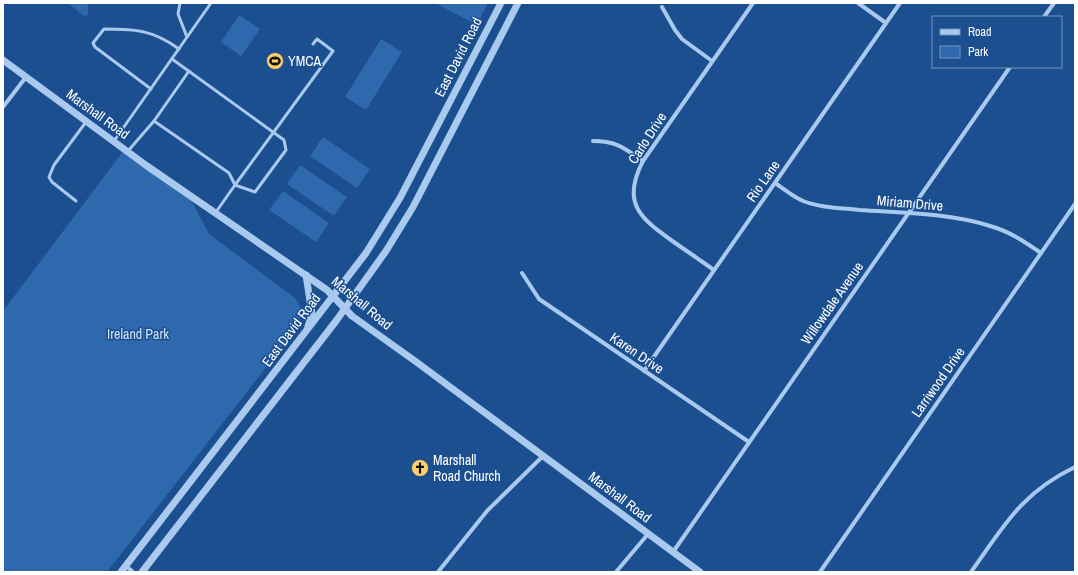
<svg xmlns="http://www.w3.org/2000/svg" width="1078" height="575" font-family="'Archivo Narrow',sans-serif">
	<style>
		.green { fill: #2e69ad }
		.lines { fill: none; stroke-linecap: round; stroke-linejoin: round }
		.service { stroke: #a9c9ee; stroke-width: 3 }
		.minor { stroke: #a9c9ee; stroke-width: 4 }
		.tertiary { stroke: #a9c9ee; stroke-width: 7 }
		.labels { text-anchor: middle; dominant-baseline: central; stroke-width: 3; stroke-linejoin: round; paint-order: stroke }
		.street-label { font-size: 14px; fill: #fff; stroke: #1b4f8f }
		.poi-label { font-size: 14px; fill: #fff; stroke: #1b4f8f; text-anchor: start }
		.park-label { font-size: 14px; fill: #cfe3fa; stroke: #1b4f8f }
	</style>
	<rect width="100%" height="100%" fill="#1b4f8f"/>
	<g class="green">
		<polygon points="68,3 88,3 88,15 84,16"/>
		<polygon points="435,3 488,3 477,25"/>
		<polygon points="239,15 260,29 241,56 221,42"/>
		<polygon points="381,39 402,52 366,110 345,97"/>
		<polygon points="323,137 370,169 357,188 310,156"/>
		<path d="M 124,150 L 189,196 L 209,234 L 295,298 C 304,309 302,318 295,330 L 107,572 L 3,572 L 3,311 Z"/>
		<polygon points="300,165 347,197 334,216 287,184"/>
		<polygon points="283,191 329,223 316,242 269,210"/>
	</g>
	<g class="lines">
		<g class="service">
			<polyline points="180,3 178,14 187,37"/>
			<polyline points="172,59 284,140 286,150 255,192 235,185 216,212"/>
			<path d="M 151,89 L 95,47 L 93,43 L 104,29 C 136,29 153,30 179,49"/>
			<polyline points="154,121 229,173 235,185 333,51 317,39 313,44"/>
			<polyline points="114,141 211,3"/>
			<polyline points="128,151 154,121 189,71"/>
			<polyline points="76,201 52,182 49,177 54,165 86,122"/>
		</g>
		<g class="minor">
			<polyline points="858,3 886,23"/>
			<polyline points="662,7 675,30 682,39 712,61"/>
			<polyline points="1044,17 1054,3"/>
			<polyline points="3,107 26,77"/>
			<path d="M 593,141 C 617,141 624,148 643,161"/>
			<path d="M 775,183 C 784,189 793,197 803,201 C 821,208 841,208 860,210 C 903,213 949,213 990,226 C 1009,231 1025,242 1041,253"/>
			<path d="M 714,270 C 700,260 685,250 671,240 C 638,217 622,201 643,161 L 753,3"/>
			<polyline points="522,273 539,299 749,442"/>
			<polyline points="644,371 900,3"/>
			<polyline points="673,552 1010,67"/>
			<polyline points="126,566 133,572"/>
			<polyline points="438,572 487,511 543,456"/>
			<polyline points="616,572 648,534"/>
			<polyline points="820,572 1075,204"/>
			<path d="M 971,572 C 1004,526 1021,493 1075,467"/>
		</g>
		<g class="tertiary">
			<polyline points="3,60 147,166 327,290 352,316 415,361 700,572"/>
			<polyline points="306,275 312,314 308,326"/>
			<polyline points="121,572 366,253 400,198 501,3"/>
			<polyline points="142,572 336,321 386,251 413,207 518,3"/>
		</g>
	</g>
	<defs>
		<g id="stadium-disc" transform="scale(0.9)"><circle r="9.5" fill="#ffd166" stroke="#1b4f8f"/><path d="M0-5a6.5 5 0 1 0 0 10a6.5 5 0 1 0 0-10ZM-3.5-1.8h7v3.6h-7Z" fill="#111"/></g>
		<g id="church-disc" transform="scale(0.9)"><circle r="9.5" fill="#ffd166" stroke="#1b4f8f"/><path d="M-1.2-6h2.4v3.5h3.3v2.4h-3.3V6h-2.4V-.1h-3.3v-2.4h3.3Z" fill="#111"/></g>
	</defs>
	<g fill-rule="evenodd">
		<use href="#stadium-disc" x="275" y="61"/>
		<use href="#church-disc" x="420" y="468"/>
	</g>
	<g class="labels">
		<g class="street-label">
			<text transform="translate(458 57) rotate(-63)">East David Road</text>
			<text transform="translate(98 114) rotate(36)">Marshall Road</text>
			<text transform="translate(647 138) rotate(-57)">Carlo Drive</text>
			<text transform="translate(763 181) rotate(-55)">Rio Lane</text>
			<text transform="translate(910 203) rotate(5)">Miriam Drive</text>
			<text transform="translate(362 303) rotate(40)">Marshall Road</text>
			<text transform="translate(832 303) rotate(-55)">Willowdale Avenue</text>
			<text transform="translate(291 330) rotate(-53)">East David Road</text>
			<text transform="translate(637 353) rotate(34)">Karen Drive</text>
			<text transform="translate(938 382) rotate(-55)">Larriwood Drive</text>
			<text transform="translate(620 497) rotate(37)">Marshall Road</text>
		</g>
		<g class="poi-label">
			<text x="288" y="61">YMCA</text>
			<text x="433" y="460">Marshall<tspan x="433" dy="16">Road Church</tspan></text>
		</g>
		<g class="park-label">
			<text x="138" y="334">Ireland Park</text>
		</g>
	</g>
	<rect width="1078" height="575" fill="none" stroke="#ffffff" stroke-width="8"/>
	<rect x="932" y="16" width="130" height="52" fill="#1b4f8f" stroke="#7695bc"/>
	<rect x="940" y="29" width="20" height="6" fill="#a9c9ee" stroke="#7695bc"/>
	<text x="968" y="36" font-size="12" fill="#ffffff">Road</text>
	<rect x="940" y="46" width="20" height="12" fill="#2e69ad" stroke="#7695bc"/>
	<text x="968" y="56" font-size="12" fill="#ffffff">Park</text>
</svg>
